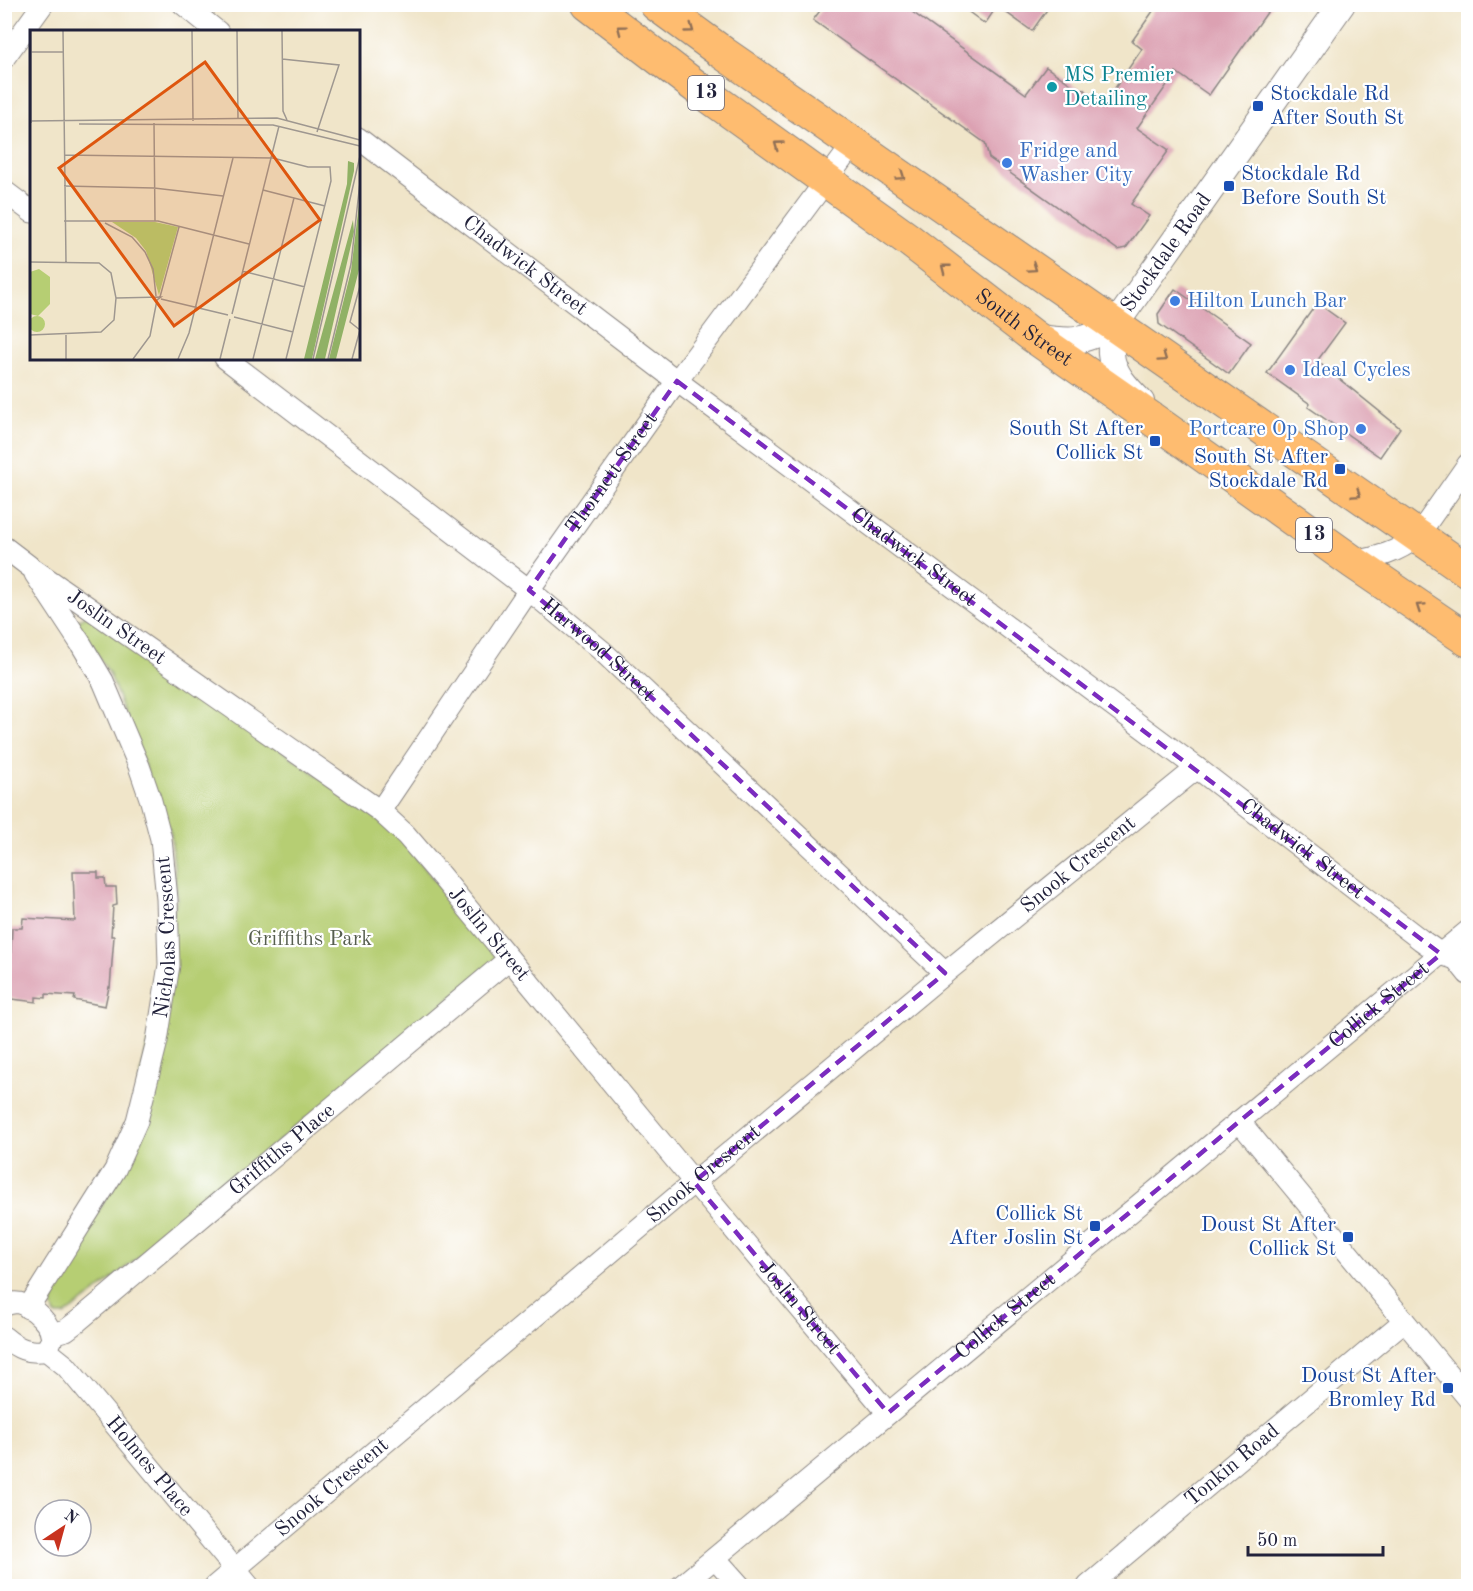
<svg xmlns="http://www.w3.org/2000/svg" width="1473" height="1591" font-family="'Old Standard TT',serif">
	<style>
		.green { fill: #b6ce73; stroke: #6c7857; stroke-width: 1.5 }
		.building { fill: #dca1b2 }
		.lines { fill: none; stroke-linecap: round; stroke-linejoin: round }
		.minor-casing { stroke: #898482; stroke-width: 23 }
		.tertiary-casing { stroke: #898482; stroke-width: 28 }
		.primary-casing { stroke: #898482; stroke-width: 35 }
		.minor { stroke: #fff; stroke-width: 21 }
		.tertiary { stroke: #fff; stroke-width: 26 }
		.primary { stroke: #febc70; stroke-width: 33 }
		.oneway { stroke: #906f56 }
		.marked { fill: none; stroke: #7b2cbf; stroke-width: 4.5; stroke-dasharray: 12 8; stroke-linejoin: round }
		.culture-dot { fill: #0f9aa8; stroke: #fff; stroke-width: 2 }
		.transit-dot { fill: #1a4fb4; stroke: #fff; stroke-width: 2 }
		.shop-dot { fill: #3f7fe0; stroke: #fff; stroke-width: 2 }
		.labels { text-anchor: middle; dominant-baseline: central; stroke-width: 4.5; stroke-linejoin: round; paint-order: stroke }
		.shield { fill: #fff; stroke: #646476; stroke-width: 1.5 }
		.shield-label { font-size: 20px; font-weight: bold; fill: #22223b }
		.culture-label { font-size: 21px; fill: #0d838f; stroke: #fff; text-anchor: start }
		.transit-label { font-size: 21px; fill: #164399; stroke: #fff; text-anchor: end }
		.shop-label { font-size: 21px; fill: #366cbe; stroke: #fff; text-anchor: start }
		.street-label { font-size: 21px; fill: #22223b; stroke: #fff }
		.park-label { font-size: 21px; fill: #565e4f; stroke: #fff }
		.inset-road { fill: none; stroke: #9e9790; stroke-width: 1.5 }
		.view { fill: #de560e; fill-opacity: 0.15; stroke: #de560e; stroke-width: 3 }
		.inset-edge { fill: none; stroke: #22223b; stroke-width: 3 }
	</style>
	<rect width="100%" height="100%" fill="#fff"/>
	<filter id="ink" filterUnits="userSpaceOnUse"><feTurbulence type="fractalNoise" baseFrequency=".0167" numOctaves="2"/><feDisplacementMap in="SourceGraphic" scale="12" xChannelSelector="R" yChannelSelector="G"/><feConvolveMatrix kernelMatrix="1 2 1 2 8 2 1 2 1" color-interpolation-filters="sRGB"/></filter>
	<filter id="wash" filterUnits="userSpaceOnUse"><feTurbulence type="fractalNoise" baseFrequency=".008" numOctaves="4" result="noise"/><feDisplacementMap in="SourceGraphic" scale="24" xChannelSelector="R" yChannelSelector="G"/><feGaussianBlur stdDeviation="1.35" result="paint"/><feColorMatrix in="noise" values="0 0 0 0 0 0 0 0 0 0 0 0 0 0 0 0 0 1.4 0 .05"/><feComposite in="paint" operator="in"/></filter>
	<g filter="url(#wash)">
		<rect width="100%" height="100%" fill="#f0e5c9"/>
		<polygon class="green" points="88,613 372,814 403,841 498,959 100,1289 65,1315 55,1315 52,1305 58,1282 69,1259 121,1174 177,897 171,834 109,673 77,622"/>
		<g id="blocks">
			<g class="building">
				<polygon points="825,4 901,4 1026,94 1046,67 1081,91 1083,89 1104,104 1142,49 1132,41 1158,4 1273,4 1209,95 1176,72 1137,128 1169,150 1131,204 1149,216 1126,248 1118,250 989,158 985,143 813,20"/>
				<polygon points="958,4 1051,4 1032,31 997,6 985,24"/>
				<polygon points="1175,289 1251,343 1229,374 1159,324 1158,314"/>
				<polygon points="1317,303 1345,323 1317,361 1400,428 1380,457 1308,407 1310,404 1267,373"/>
				<polygon points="73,872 98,872 98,878 105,878 106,887 116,887 117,905 113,906 111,936 114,936 110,988 109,987 105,1006 74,1000 75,996 46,994 46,998 36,997 36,1002 4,998 7,969 10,969 12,928 22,928 23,918 75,921"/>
			</g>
		</g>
	</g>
	<g filter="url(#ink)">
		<use href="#blocks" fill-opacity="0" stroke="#898482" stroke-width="1.5"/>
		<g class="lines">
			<g class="minor-casing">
				<g id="minor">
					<polyline points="183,4 218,32"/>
					<polyline points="4,58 43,4"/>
					<path id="s1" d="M 358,138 L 677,381 L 1197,768 L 1421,940 L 1441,954 L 1456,959 L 1468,974"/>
					<polyline points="4,191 32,212"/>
					<path id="s2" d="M 225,358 L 529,590 L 601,650 L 945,973"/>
					<path id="s3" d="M 4,547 L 29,566 L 380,811 L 406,835 L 436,870 L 694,1182 L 888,1413"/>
					<path d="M 1353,562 C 1377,558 1398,552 1417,537 L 1468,464"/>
					<path id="s4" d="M 380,811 L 529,590 L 677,381 L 854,143"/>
					<polyline points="1239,1121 1468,1398"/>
					<path d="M 4,1306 C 9,1303 13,1302 19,1303 C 32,1306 55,1326 51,1341 C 50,1344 47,1347 46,1350 C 29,1354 17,1348 4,1337"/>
					<path id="s5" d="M 28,1308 L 115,1170 L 137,1121 L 157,1041 L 169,965 L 167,899 L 161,839 L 151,801 L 139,766 L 103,681 L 81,644 L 35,574"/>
					<path id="s6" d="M 51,1334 L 66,1330 L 78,1321 L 509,959"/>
					<path id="s7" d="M 46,1350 L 66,1366 L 249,1586"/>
					<polyline points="715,1558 740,1586"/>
					<path id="s8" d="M 215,1586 L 694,1182 L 945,973 L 1197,768"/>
					<path id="s9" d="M 681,1586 L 1468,931"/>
					<path id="s10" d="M 1088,1586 L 1404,1321"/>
				</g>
			</g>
			<g class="tertiary-casing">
				<g id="tertiary">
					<path d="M 1035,337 C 1073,343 1081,343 1115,325"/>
					<path id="s11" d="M 1141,402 C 1128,389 1112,373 1111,354 C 1110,344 1113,334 1115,325 L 1342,4"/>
				</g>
			</g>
			<g class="primary-casing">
				<g id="primary">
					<path id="s12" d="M 588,4 L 699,89 L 909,240 L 1033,336 L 1162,426 L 1353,562 L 1468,640"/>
					<polyline points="656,4 723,53 1468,571"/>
				</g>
			</g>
			<use href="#minor" class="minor"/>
			<use href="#tertiary" class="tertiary"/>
			<use href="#primary" class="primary"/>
		</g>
		<defs><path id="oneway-chevron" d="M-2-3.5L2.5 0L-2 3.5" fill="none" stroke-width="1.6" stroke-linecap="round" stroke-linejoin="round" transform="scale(1.5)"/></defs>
		<g class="oneway">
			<use href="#oneway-chevron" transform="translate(621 29) rotate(-143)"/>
			<use href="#oneway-chevron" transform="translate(690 29) rotate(36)"/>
			<use href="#oneway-chevron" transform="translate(778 145) rotate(-144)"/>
			<use href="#oneway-chevron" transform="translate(901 176) rotate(35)"/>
			<use href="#oneway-chevron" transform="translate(945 268) rotate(-142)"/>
			<use href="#oneway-chevron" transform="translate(1033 268) rotate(35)"/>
			<use href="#oneway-chevron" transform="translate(1163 358) rotate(35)"/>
			<use href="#oneway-chevron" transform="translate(1357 494) rotate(35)"/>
			<use href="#oneway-chevron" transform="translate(1420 607) rotate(-146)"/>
		</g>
	</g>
	<path class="marked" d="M 677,381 L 1441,954 L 888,1413 L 694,1182 L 945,973 L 601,650 L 529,590 Z"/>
	<circle class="culture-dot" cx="1052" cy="87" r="6"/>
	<g class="transit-dot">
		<rect x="1252" y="100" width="12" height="12" rx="3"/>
		<rect x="1223" y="180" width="12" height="12" rx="3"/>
		<rect x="1149" y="435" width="12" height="12" rx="3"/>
		<rect x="1334" y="463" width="12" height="12" rx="3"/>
		<rect x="1089" y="1220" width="12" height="12" rx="3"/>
		<rect x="1342" y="1231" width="12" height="12" rx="3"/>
		<rect x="1442" y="1382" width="12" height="12" rx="3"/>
	</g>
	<g class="shop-dot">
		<circle cx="1007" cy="163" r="6"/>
		<circle cx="1175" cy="301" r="6"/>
		<circle cx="1290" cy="370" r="6"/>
		<circle cx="1361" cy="429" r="6"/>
	</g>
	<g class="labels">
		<g class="shield">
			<rect x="688" y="76" width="36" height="34" rx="4.5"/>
			<rect x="1296" y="518" width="36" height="34" rx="4.5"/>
		</g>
		<g class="shield-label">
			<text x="706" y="93">13</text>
			<text x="1314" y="535">13</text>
		</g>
		<g class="culture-label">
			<text x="1064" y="75">MS Premier<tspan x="1064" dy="24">Detailing</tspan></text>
		</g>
		<g class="transit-label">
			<text x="1270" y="94" text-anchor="start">Stockdale Rd<tspan x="1270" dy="24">After South St</tspan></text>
			<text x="1241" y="174" text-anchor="start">Stockdale Rd<tspan x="1241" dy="24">Before South St</tspan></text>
			<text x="1143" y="429">South St After<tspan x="1143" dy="24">Collick St</tspan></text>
			<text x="1328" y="457">South St After<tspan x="1328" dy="24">Stockdale Rd</tspan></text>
			<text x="1083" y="1214">Collick St<tspan x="1083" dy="24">After Joslin St</tspan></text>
			<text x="1336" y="1225">Doust St After<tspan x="1336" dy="24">Collick St</tspan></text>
			<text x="1436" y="1376">Doust St After<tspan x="1436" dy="24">Bromley Rd</tspan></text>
		</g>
		<g class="shop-label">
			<text x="1019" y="151">Fridge and<tspan x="1019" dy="24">Washer City</tspan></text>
			<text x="1187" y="301">Hilton Lunch Bar</text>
			<text x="1302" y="370">Ideal Cycles</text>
			<text x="1349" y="429" text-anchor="end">Portcare Op Shop</text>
		</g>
		<g class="street-label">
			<text stroke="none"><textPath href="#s11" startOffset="176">Stockdale Road</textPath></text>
			<text stroke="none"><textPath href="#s1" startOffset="210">Chadwick Street</textPath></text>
			<text stroke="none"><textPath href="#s12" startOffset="543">South Street</textPath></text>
			<text stroke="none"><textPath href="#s4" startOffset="410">Thornett Street</textPath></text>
			<text stroke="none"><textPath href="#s1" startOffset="696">Chadwick Street</textPath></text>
			<text stroke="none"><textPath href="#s3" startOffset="138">Joslin Street</textPath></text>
			<text stroke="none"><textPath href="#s2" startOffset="474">Harwood Street</textPath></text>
			<text stroke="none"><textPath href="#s1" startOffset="1182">Chadwick Street</textPath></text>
			<text stroke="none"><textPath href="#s8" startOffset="1125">Snook Crescent</textPath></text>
			<text stroke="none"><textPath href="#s3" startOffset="624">Joslin Street</textPath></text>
			<text stroke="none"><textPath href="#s5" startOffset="404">Nicholas Crescent</textPath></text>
			<text stroke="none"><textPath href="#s9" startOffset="908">Collick Street</textPath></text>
			<text stroke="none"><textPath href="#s6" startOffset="297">Griffiths Place</textPath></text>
			<text stroke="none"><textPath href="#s8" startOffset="639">Snook Crescent</textPath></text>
			<text stroke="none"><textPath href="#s3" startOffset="1110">Joslin Street</textPath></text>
			<text stroke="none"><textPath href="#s9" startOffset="422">Collick Street</textPath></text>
			<text stroke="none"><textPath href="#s10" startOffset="188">Tonkin Road</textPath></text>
			<text stroke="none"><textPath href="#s7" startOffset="156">Holmes Place</textPath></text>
			<text stroke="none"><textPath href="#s8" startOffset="153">Snook Crescent</textPath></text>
		</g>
		<g class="park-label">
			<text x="310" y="939">Griffiths Park</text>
		</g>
	</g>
	<g transform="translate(30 30)">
		<rect width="330" height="330" fill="#f0e5c9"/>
		<path d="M 82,192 L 125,192 L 148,197 L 129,265 L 116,221 L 106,208 ZM 9,239 L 20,247 L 20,274 L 8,286 L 0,284 L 0,242 ZM-1 294a8 8 0 1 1 16 0a8 8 0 1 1-16 0Z" fill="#b6ce73"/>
		<path d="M 318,131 L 324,133 L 324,141 L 282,329 L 274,329 L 317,154 ZM 330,166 L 330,236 L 306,329 L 299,329 L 321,241 ZM 323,190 L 324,202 L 295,329 L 285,329 Z" fill="#90b165"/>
		<path class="inset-road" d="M 1,1 L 1,93M 33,1 L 36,232M 162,1 L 163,91M 207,1 L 208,89M 252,1 L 253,81 L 257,90M 0,22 L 33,22M 252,29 L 309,35 L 287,102M 0,91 L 247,88 L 330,110M 124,93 L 125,191M 49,94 L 243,95 L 330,116M 34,125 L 243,128 L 278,137 L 300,137 L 301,151 L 256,329M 34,156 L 124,158 L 193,166M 233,160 L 295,176M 34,191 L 128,191 L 219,214M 75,193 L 102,207 L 115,222 L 123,239 L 126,266M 0,232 L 69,233 L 81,243 L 86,268 L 84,290 L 71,302 L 0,305M 212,241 L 275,257M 330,256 L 320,292 L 330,300M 130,267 L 149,197M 86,268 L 131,267 L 127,270 L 120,306 L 103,329M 131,269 L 198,285M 202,284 L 249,96M 204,287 L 263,302M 36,305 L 36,329M 148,329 L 159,303 L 203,128M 190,329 L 200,289M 223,329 L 264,168M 283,329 L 330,126M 298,329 L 321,234 L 330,152M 322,329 L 330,300"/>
		<path class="view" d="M 175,32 L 290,190 L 144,296 L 29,138 Z"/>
		<rect width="330" height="330" class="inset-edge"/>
	</g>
	<rect width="1473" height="1591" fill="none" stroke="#fff" stroke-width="24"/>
	<g transform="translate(63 1528) rotate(36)"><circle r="28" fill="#ffffff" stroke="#a7a7b1" stroke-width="1.5"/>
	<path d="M0-4.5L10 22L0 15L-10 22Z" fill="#c8321e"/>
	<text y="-9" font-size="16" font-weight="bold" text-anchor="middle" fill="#22223b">N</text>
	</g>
	<path d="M1248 1546v9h135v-9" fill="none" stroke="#22223b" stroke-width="3"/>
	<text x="1257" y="1546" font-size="18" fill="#22223b" stroke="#ffffff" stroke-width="4.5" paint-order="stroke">50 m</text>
</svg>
